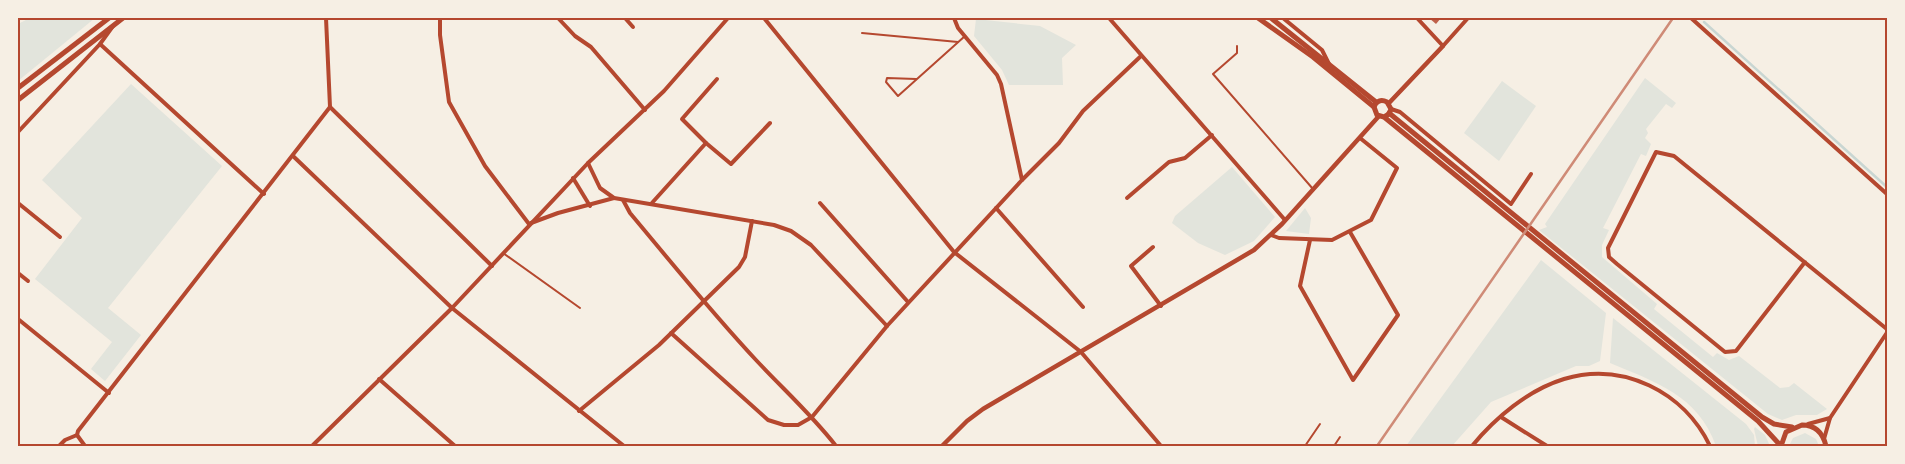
<svg xmlns="http://www.w3.org/2000/svg" width="1905" height="464" font-family="'IBM Plex Sans',sans-serif">
	<style>
		.green { fill: #e2e4dc }
		.lines { fill: none; stroke-linecap: round; stroke-linejoin: round }
		.stream { stroke: #c9d6d2; stroke-width: 2.5 }
		.building { fill: #bf614a }
		.service { stroke: #b5482f; stroke-width: 2 }
		.minor { stroke: #b5482f; stroke-width: 4 }
		.tertiary { stroke: #b5482f; stroke-width: 4.5 }
		.secondary { stroke: #b5482f; stroke-width: 5 }
		.rail { stroke: #cf8b77; stroke-width: 2.5 }
		.neatline { fill: none; stroke: #b5482f; stroke-width: 2 }
	</style>
	<rect width="100%" height="100%" fill="#f6efe4"/>
	<g class="green">
		<polygon points="30,18 95,18 18,81 18,24"/>
		<polygon points="976,19 1040,26 1076,45 1062,58 1063,85 1009,85 1002,70 974,36"/>
		<polygon points="1645,78 1676,103 1672,108 1666,104 1646,129 1648,133 1645,138 1651,144 1646,156 1641,154 1603,228 1609,230 1602,245 1602,257 1657,304 1654,309 1713,357 1717,353 1729,360 1739,356 1780,388 1789,387 1794,383 1827,409 1817,415 1796,415 1782,420 1768,414 1539,230 1547,227 1545,224"/>
		<polygon points="1502,81 1536,106 1499,161 1464,133"/>
		<polygon points="131,84 222,166 108,308 141,335 105,381 91,369 112,342 35,279 82,218 42,180"/>
		<polygon points="1232,167 1275,217 1254,241 1225,255 1198,243 1172,223 1175,216"/>
		<polygon points="1305,208 1311,218 1309,234 1286,231"/>
		<polygon points="1541,260 1606,313 1600,361 1589,366 1576,366 1491,402 1452,446 1406,446"/>
		<path d="M 1613,318 L 1746,424 L 1754,435 L 1755,446 L 1716,446 C 1698,395 1655,382 1610,363 Z"/>
		<polygon points="1755,427 1765,435 1770,446 1758,446 1754,429"/>
		<polygon points="1805,433 1816,439 1819,446 1789,446 1793,438"/>
	</g>
	<g class="lines">
		<polyline class="stream" points="1704,22 1888,188"/>
	</g>
	<polygon class="building" points="1429,18 1441,18 1436,24"/>
	<g class="lines">
		<g class="service">
			<polyline points="862,33 958,42"/>
			<polyline points="1237,46 1237,53 1213,74 1313,189"/>
			<polyline points="916,79 887,78 886,82 898,96 965,36"/>
			<polyline points="503,253 580,308"/>
			<polyline points="1305,446 1320,424"/>
			<polyline points="1334,446 1340,437"/>
		</g>
		<g class="minor">
			<polyline points="440,18 440,35 449,102 485,166 529,224"/>
			<polyline points="558,18 575,36 591,47 645,110"/>
			<polyline points="625,18 633,27"/>
			<polyline points="764,18 954,252 1081,352 1161,446"/>
			<polyline points="1109,18 1285,220"/>
			<polyline points="1283,18 1322,50 1329,64"/>
			<polyline points="1417,18 1443,46 1468,18"/>
			<polyline points="1691,18 1888,195"/>
			<polyline points="100,44 264,194"/>
			<polyline points="330,107 492,266"/>
			<polyline points="1391,109 1400,112 1511,204 1531,174"/>
			<polyline points="18,132 100,44 113,26"/>
			<polyline points="706,143 682,119 717,79"/>
			<polyline points="293,156 452,308 624,446"/>
			<polyline points="588,163 600,188 614,198 774,225 791,231 811,245 887,326"/>
			<polyline points="573,178 590,206"/>
			<polyline points="1022,180 1059,143 1083,111 1141,56"/>
			<polyline points="1127,198 1169,162 1185,158 1212,135"/>
			<path d="M 623,200 L 630,213 C 671,262 712,313 756,360 C 783,389 812,415 836,446"/>
			<polyline points="18,203 60,237"/>
			<polyline points="820,203 908,302"/>
			<polyline points="651,204 706,143 731,164 770,123"/>
			<polyline points="996,208 1083,307"/>
			<polyline points="531,223 558,213 614,198"/>
			<polyline points="1271,235 1279,238 1332,240 1371,220 1397,168 1360,138"/>
			<polyline points="1310,240 1300,286 1353,380 1398,315 1350,232"/>
			<polyline points="1153,247 1131,266 1161,306"/>
			<polyline points="1805,262 1736,351 1725,352 1617,264 1609,257 1608,248 1656,152 1674,156 1888,330"/>
			<polyline points="18,273 28,281"/>
			<polyline points="18,319 109,393"/>
			<polyline points="671,333 768,420 784,425 798,425 812,417 887,326 1022,180 1001,84 997,75 958,28 954,18"/>
			<polyline points="379,379 455,446"/>
			<polyline points="579,411 659,345 739,267 745,257 752,221"/>
			<polyline points="1501,417 1547,446"/>
			<polyline points="1808,424 1830,418"/>
			<polyline points="77,435 85,446"/>
			<polyline points="1824,439 1830,418 1888,331"/>
			<polyline points="59,446 65,440 77,435 78,431 330,107 326,18"/>
			<polyline points="312,446 452,308 588,163 664,91 728,18"/>
			<path d="M 1472,446 C 1495,418 1528,390 1564,379 C 1623,361 1684,392 1710,446"/>
		</g>
		<g class="tertiary">
			<polyline points="1389,103 1443,46"/>
			<polyline points="942,446 967,421 983,409 1254,250 1282,224 1379,116"/>
		</g>
		<g class="secondary">
			<polyline points="1258,18 1313,57 1374,107"/>
			<polyline points="1271,18 1376,102"/>
			<polyline points="18,88 109,18"/>
			<polyline points="18,100 123,18"/>
			<polyline points="1389,113 1762,417 1774,424 1792,427"/>
			<path d="M 1384,117 L 1389,114 L 1391,109 L 1387,102 C 1381,99 1376,101 1374,107 L 1377,115 L 1384,117 L 1758,421 L 1781,446"/>
			<path d="M 1781,446 L 1786,432 L 1802,425 C 1816,425 1823,433 1826,446"/>
		</g>
		<polyline class="rail" points="1377,446 1673,18"/>
	</g>
	<rect width="1905" height="464" fill="none" stroke="#f6efe4" stroke-width="38"/>
	<rect x="19" y="19" width="1867" height="426" class="neatline"/>
</svg>
